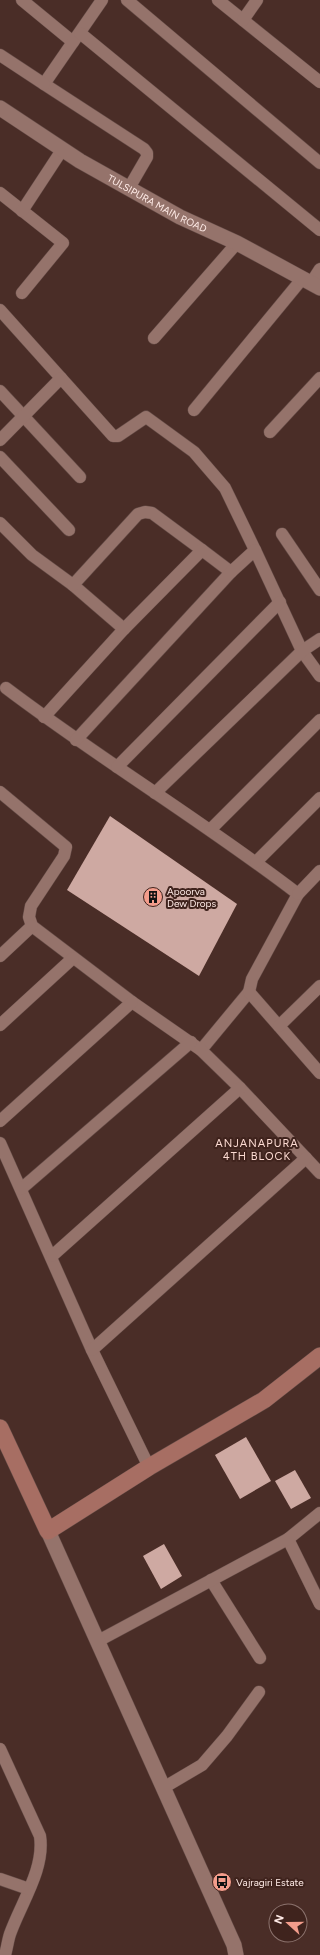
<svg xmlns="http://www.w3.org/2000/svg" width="320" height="1955" font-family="Figtree,sans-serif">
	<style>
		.building { fill: #cea9a2 }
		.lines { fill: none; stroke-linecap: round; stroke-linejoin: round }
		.minor-casing { stroke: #654c47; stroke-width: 13 }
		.tertiary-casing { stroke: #654c47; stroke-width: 16 }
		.secondary-casing { stroke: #654c47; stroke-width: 18 }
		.minor { stroke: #95736b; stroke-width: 12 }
		.tertiary { stroke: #95736b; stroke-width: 15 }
		.secondary { stroke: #a76e63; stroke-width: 17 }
		.labels { text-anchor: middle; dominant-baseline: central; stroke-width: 4; stroke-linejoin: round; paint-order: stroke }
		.street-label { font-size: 10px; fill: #ffebe7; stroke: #3f231d }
		.poi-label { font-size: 10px; fill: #ffebe7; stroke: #3f231d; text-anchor: start }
		.neighbourhood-label { font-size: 11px; letter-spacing: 1px; fill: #fddbd3; stroke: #3f231d }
	</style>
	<rect width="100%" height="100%" fill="#4a2d27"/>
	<g class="building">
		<polygon points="110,816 237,904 199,976 67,890"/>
		<polygon points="246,1437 271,1481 240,1499 215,1455"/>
		<polygon points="295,1470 311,1498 291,1509 275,1481"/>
		<polygon points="164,1544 182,1576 161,1589 143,1556"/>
	</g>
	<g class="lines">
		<g class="minor-casing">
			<g id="minor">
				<polyline points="22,0 73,42"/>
				<polyline points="102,0 44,84 144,149 147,153 147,157 129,188"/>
				<polyline points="127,0 320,163"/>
				<polyline points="218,0 320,82"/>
				<polyline points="243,20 257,0"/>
				<polyline points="80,33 320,230"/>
				<polyline points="0,55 44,84"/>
				<polyline points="0,193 63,243 22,293"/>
				<polyline points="22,211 62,150"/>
				<polyline points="311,283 320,269"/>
				<polyline points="0,310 61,378"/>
				<polyline points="154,338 237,243"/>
				<polyline points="0,391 80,477"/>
				<polyline points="194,410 302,279"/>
				<polyline points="270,432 320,378"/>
				<polyline points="0,440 61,378 113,436 118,436 146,417 194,452 225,488 255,550"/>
				<polyline points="0,457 69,530"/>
				<polyline points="0,523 32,555 73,585 124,629"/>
				<polyline points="282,534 320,590"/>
				<polyline points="73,585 138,514 145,512 152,513 202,550"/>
				<path d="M 6,688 C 101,760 203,821 298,894 L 252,979 L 249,992 L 201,1050"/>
				<polyline points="44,717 124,629 202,550 231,572"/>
				<polyline points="76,740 231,572 255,550 302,651 320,676"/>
				<polyline points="117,767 280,602"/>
				<polyline points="0,792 66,847 64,856 31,906 29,917 32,926 132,1002 201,1050 240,1088 320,1173"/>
				<polyline points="155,793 302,651 320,639"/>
				<polyline points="210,830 320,720"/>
				<polyline points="256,862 320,798"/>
				<polyline points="298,894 320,871"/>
				<polyline points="0,956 32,926"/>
				<polyline points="249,992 320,1073"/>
				<polyline points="0,1025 73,958"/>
				<polyline points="279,1026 320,986"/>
				<polyline points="0,1121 132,1002"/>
				<polyline points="0,1143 92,1350 149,1467"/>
				<polyline points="21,1189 191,1042"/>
				<polyline points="52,1256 240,1088"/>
				<polyline points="92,1350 306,1158"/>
				<polyline points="288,1539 320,1604"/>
				<polyline points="211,1580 260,1658"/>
				<polyline points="98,1641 288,1539 320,1513"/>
				<path d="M 0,1749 L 40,1836 C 45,1869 21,1903 10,1934 C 8,1940 7,1948 5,1955"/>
				<polyline points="163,1788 202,1765 227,1736 259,1692"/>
				<polyline points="0,1879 29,1889"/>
			</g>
		</g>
		<g class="tertiary-casing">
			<g id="tertiary">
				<path id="s1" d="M 0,108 L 80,161 L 180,217 L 237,243 L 320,288"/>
				<polyline points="48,1531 234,1945 236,1955"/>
			</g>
		</g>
		<g class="secondary-casing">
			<polyline id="secondary" points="0,1428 48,1531 149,1467 264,1400 320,1356"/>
		</g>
		<use href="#minor" class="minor"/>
		<use href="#tertiary" class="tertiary"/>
		<use href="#secondary" class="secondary"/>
	</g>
	<defs>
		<g id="building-disc" transform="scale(1)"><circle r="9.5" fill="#f49d8c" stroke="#3f231d"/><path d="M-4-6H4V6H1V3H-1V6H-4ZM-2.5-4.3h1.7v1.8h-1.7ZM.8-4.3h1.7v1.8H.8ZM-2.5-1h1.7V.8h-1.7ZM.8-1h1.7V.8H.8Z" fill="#111"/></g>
		<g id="bus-disc" transform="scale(1)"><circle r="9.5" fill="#f49d8c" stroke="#3f231d"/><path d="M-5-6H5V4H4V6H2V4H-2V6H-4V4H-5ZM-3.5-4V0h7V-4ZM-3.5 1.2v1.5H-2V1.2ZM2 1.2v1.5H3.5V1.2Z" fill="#111"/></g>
	</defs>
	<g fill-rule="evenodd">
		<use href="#building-disc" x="153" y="897"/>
		<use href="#bus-disc" x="222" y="1882"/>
	</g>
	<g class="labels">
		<g class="street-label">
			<text stroke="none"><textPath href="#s1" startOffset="184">TULSIPURA MAIN ROAD</textPath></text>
		</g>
		<g class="poi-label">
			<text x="167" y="891">Apoorva<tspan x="167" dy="12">Dew Drops</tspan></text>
			<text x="236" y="1882">Vajragiri Estate</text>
		</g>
		<g class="neighbourhood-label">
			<text x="257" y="1143">ANJANAPURA<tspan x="257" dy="13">4TH BLOCK</tspan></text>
		</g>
	</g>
	<g transform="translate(288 1923) rotate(291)"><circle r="19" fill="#3f231d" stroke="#8c736e"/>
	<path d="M0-3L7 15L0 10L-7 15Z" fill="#f49d8c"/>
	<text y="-6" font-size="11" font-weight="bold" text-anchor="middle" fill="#ffebe7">N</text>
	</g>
</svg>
